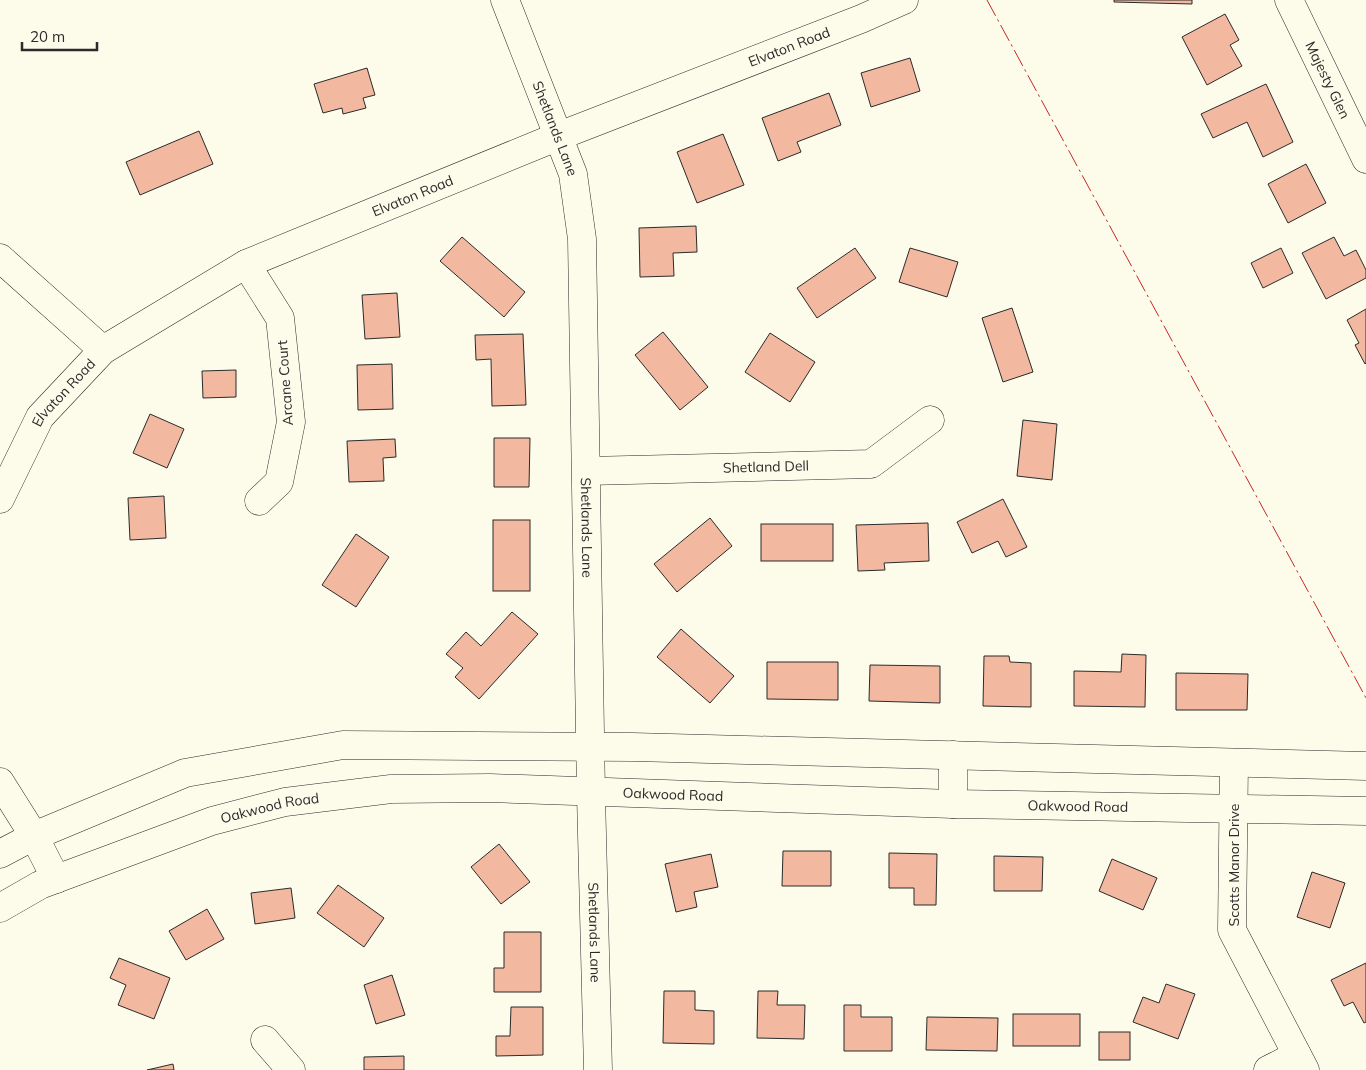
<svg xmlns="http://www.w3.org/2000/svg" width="1366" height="1070" font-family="Mulish,sans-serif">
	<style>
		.building { fill: #f2b8a0; stroke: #2b2b2b }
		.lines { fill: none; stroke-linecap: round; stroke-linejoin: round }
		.minor-casing { stroke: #2b2b2b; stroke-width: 29 }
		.minor { stroke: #fdfbea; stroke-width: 28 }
		.power { stroke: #c62828; stroke-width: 1; stroke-dasharray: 18 4 2.5 4; stroke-linecap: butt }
		.labels { text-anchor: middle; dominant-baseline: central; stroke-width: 4; stroke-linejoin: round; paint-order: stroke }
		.street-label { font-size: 14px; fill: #2b2b2b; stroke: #fdfbea }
	</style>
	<rect width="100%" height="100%" fill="#fdfbea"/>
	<g class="building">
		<polygon points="1114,0 1192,0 1192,4 1114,2"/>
		<polygon points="1225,14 1239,40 1230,45 1242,66 1207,85 1182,37"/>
		<polygon points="910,58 920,91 871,107 861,73"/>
		<polygon points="367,68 375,95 363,98 366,108 343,114 342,108 323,113 314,84"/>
		<polygon points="1266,84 1293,142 1263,157 1247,122 1213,138 1201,114"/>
		<polygon points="829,93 841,125 797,142 801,152 778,161 762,118"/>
		<polygon points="199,131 213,164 140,195 126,162"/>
		<polygon points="723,134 744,185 697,203 677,152"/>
		<polygon points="1306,164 1326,203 1288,223 1268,184"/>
		<polygon points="696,226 697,252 673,253 674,276 640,277 639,228"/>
		<polygon points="462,237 525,292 504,317 440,261"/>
		<polygon points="1334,237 1344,256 1356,250 1366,270 1366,278 1326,299 1302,253"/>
		<polygon points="855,248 876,278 817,318 797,288"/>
		<polygon points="910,248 958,262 947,297 899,282"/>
		<polygon points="1281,248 1293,273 1263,288 1251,263"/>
		<polygon points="397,293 400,337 365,339 362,295"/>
		<polygon points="1012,308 1033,372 1003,382 982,318"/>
		<polygon points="1366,309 1366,363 1365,364 1355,345 1359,343 1347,320"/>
		<polygon points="663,332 708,387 680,410 635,355"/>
		<polygon points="770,333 815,362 790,402 745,372"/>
		<polygon points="523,334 526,405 492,406 491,359 476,360 475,335"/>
		<polygon points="392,364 393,409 358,410 357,365"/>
		<polygon points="236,370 236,397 203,398 202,371"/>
		<polygon points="150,414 184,429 167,468 133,453"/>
		<polygon points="1023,420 1057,424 1052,480 1017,476"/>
		<polygon points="494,438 530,438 529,487 494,487"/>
		<polygon points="395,439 396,457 383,458 384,481 349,482 347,441"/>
		<polygon points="164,496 166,538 130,540 128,498"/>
		<polygon points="1003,499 1027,547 1006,557 998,541 972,553 957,522"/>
		<polygon points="710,518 732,546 677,592 654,564"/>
		<rect x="493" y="520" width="37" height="71"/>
		<polygon points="928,523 929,561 884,563 885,570 858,571 856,525"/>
		<rect x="761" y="524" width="72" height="37"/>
		<polygon points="356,534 389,557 356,607 322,585"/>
		<polygon points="512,612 538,634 479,699 455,677 463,668 446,654 466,632 481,646"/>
		<polygon points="681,629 734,676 710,703 657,657"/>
		<polygon points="1122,654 1146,655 1145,707 1074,706 1074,671 1121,672"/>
		<polygon points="984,656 1009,656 1010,662 1031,663 1031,707 983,706"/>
		<polygon points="767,662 838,662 838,700 767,699"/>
		<polygon points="870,665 940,666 940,703 869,701"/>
		<polygon points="1176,673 1248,674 1247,710 1176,710"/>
		<polygon points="499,844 530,882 501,904 471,867"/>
		<polygon points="783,851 831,851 831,886 782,886"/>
		<polygon points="889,853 937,854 936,905 914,905 914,888 889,888"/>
		<polygon points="711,854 718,887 694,892 697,907 676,912 665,864"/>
		<polygon points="994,856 1043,857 1042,891 994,891"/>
		<polygon points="1112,859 1157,878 1143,910 1099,891"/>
		<polygon points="1312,872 1345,883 1330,928 1297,917"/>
		<polygon points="338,885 384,918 364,947 317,913"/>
		<polygon points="291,888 295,918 255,924 251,893"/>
		<polygon points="207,909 224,939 186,960 169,931"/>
		<polygon points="504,932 541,932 541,992 494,992 494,968 504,968"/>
		<polygon points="119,958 170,978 154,1019 118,1005 126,985 110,978"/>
		<polygon points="1366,963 1366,1022 1364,1023 1353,1002 1344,1006 1331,980"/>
		<polygon points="392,975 405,1015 376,1024 364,985"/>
		<polygon points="1166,984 1195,994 1178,1039 1133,1022 1143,997 1159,1003"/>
		<polygon points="664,991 695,991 695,1010 714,1011 714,1044 663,1043"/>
		<polygon points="758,991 778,991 777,1005 805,1005 804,1039 757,1038"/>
		<polygon points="844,1005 861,1005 861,1017 892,1017 892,1051 844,1051"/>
		<polygon points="511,1007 543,1007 543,1055 496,1056 496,1036 510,1036"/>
		<rect x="1013" y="1014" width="67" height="32"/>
		<polygon points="927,1017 998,1018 997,1051 926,1050"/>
		<rect x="1099" y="1032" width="31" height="28"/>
		<polygon points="404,1056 404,1070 364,1070 364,1057"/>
		<polygon points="173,1064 174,1070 147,1070"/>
	</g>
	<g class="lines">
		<g class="minor-casing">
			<g id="minor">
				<path id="s1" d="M 505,0 L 573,174 L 582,239 L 591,795 L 598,1070"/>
				<path id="s2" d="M 1289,0 L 1366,159"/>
				<polyline points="0,258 103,350"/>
				<polyline points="246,264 280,318 291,422 279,482 259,501"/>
				<path id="s3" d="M 587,471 L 871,464 L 930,420"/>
				<path id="s4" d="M 0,499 L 40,417 L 103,350 L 246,264 L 559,136 L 861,19 L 904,0"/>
				<polyline points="953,755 953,804"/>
				<polyline points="1234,763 1232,930 1305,1070"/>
				<polyline points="0,782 34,836 56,879"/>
				<polyline points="0,854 34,836 185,773 343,745 633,747 1366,766"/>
				<path id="s5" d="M 0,908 L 40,885 L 212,821 L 285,802 L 391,789 L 490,788 L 953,804 L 1366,811"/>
				<polyline points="265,1040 291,1070"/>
				<polyline points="1268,1070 1297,1055"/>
			</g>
		</g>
		<use href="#minor" class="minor"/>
		<polyline class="power" points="987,0 1366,698"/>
	</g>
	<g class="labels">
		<g class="street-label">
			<text stroke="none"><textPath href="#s4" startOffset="935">Elvaton Road</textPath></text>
			<text stroke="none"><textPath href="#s2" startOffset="89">Majesty Glen</textPath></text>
			<text stroke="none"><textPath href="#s1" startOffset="138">Shetlands Lane</textPath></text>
			<text stroke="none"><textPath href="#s4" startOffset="530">Elvaton Road</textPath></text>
			<text transform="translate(285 383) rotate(-94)">Arcane Court</text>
			<text stroke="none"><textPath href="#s4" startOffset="125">Elvaton Road</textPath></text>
			<text stroke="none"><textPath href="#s3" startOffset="179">Shetland Dell</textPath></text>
			<text stroke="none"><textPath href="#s1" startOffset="541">Shetlands Lane</textPath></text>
			<text stroke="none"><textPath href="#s5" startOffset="694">Oakwood Road</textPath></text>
			<text stroke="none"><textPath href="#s5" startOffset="1099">Oakwood Road</textPath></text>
			<text stroke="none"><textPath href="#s5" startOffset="289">Oakwood Road</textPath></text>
			<text transform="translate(1234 865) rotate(-90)">Scotts Manor Drive</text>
			<text stroke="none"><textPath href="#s1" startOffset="946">Shetlands Lane</textPath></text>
		</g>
	</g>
	<path d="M22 42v8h75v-8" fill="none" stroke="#2b2b2b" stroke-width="2.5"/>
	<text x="30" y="42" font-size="15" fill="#2b2b2b" stroke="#fdfbea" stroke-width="4" paint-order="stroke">20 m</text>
</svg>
